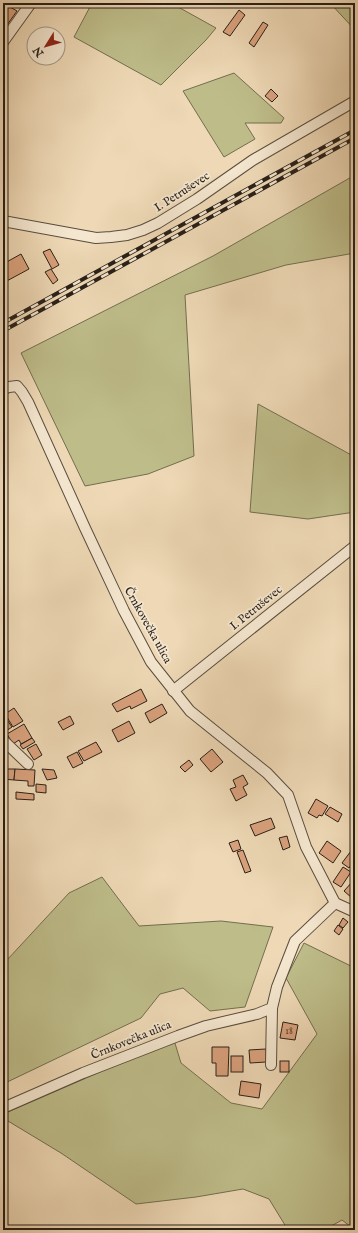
<svg xmlns="http://www.w3.org/2000/svg" width="358" height="1233" font-family="'IM FELL English',serif">
	<style>
		.green { fill: #bebd8a; stroke: #736e50 }
		.building { fill: #daa27d; stroke: #281f17 }
		.lines { fill: none; stroke-linecap: round; stroke-linejoin: round }
		.street-casing { stroke: #5a4d3e; stroke-width: 12 }
		.street { stroke: #f4e6cf; stroke-width: 10 }
		.rail-casing { stroke: #281f17; stroke-width: 4 }
		.rail { stroke: #f4e6cf; stroke-width: 2.5; stroke-dasharray: 8; stroke-linecap: butt }
		.labels { text-anchor: middle; dominant-baseline: central; stroke-width: 3.5; stroke-linejoin: round; paint-order: stroke }
		.number-label { font-size: 10px; fill: #544030 }
		.street-label { font-size: 12px; fill: #281f17; stroke: #f4e6cf }
	</style>
	<rect width="100%" height="100%" fill="#eed8b5"/>
	<filter id="stains"><feTurbulence type="fractalNoise" baseFrequency=".005" numOctaves="4"/><feColorMatrix values="0 0 0 0 .2 0 0 0 0 .09 0 0 0 0 .02 0 0 0 .5 -.17"/></filter>
	<radialGradient id="worn" r=".72"><stop offset=".6" stop-color="#630" stop-opacity="0"/><stop offset="1" stop-color="#630" stop-opacity=".3"/></radialGradient>
	<g class="green">
		<polygon points="92,3 171,3 216,28 206,40 161,85 74,37"/>
		<polygon points="330,3 355,3 355,30"/>
		<polygon points="234,73 284,118 281,123 245,123 255,139 224,157 183,91"/>
		<polygon points="355,175 355,253 286,265 185,295 194,456 148,474 85,486 21,353 213,256"/>
		<polygon points="258,404 355,457 355,512 308,519 250,512"/>
		<polygon points="102,877 139,926 221,921 273,927 245,1007 210,1011 183,988 160,994 141,1018 3,1084 3,970 7,960 69,893"/>
		<polygon points="304,943 355,968 355,1230 342,1220 324,1230 288,1230 269,1199 243,1189 196,1197 136,1204 61,1153 3,1118 3,1114 174,1040 181,1063 231,1103 262,1109 317,1034 286,978"/>
	</g>
	<g class="building">
		<polygon points="3,3 17,11 7,25 3,22"/>
		<polygon points="239,10 245,15 230,36 223,32"/>
		<polygon points="263,22 268,25 254,47 249,43"/>
		<polygon points="271,89 278,96 272,102 265,96"/>
		<polygon points="50,249 59,265 52,269 43,252"/>
		<polygon points="21,254 29,269 3,283 3,264"/>
		<polygon points="51,269 58,280 53,284 45,272"/>
		<polygon points="141,689 147,701 131,709 130,706 117,712 112,704"/>
		<polygon points="162,704 167,713 150,723 145,713"/>
		<polygon points="14,708 23,721 13,727 5,714"/>
		<polygon points="70,716 74,724 63,730 58,722"/>
		<polygon points="5,717 12,727 3,733 3,719"/>
		<polygon points="129,721 135,733 118,742 112,730"/>
		<polygon points="24,724 32,738 21,744 19,740 13,744 7,734"/>
		<polygon points="32,738 35,742 23,749 20,745"/>
		<polygon points="96,742 102,752 84,761 78,751"/>
		<polygon points="36,744 42,755 34,760 27,749"/>
		<polygon points="212,749 223,762 211,772 200,759"/>
		<polygon points="77,752 83,763 73,768 67,757"/>
		<polygon points="189,760 193,765 185,772 180,767"/>
		<polygon points="3,769 15,769 14,780 3,779"/>
		<polygon points="15,769 35,770 34,786 28,786 28,781 14,780"/>
		<polygon points="42,769 54,770 57,778 47,780"/>
		<polygon points="243,775 248,784 243,787 247,795 236,801 230,789 236,787 233,780"/>
		<polygon points="36,784 46,785 46,793 36,792"/>
		<polygon points="16,792 34,794 34,800 16,799"/>
		<polygon points="316,799 328,806 322,816 319,815 317,818 308,813"/>
		<polygon points="330,807 342,814 338,822 325,814"/>
		<polygon points="271,818 275,828 255,836 250,825"/>
		<polygon points="287,836 290,847 283,850 279,838"/>
		<polygon points="238,840 241,849 233,852 229,843"/>
		<polygon points="327,841 341,851 333,863 319,853"/>
		<polygon points="354,847 355,848 355,859 349,868 342,863"/>
		<polygon points="243,850 251,871 245,873 237,852"/>
		<polygon points="343,867 351,872 341,887 333,882"/>
		<polygon points="353,881 355,883 355,894 352,898 344,891"/>
		<polygon points="343,918 348,922 343,928 339,925"/>
		<polygon points="338,925 343,929 339,935 334,931"/>
		<polygon points="283,1022 298,1025 295,1040 280,1038"/>
		<polygon points="212,1047 229,1047 228,1076 216,1076 216,1063 212,1063"/>
		<polygon points="266,1049 266,1062 250,1063 249,1050"/>
		<rect x="231" y="1056" width="12" height="16"/>
		<rect x="280" y="1061" width="9" height="11"/>
		<polygon points="241,1081 261,1084 259,1098 239,1095"/>
	</g>
	<g class="lines">
		<g class="street-casing">
			<g id="street">
				<polyline points="3,42 31,3"/>
				<polyline points="3,221 96,238 111,237 127,235 143,230 158,223 197,199 253,160 355,101"/>
				<polyline points="3,389 9,387 17,386 22,392 28,402 85,528 124,611 151,662 190,711 267,773 288,795 306,847 335,903 355,912"/>
				<polyline points="173,691 355,546"/>
				<polyline points="3,740 28,764"/>
				<polyline points="271,1065 272,1008"/>
				<polyline points="3,1108 83,1073 178,1036 206,1026 257,1014 272,1008 277,987 295,941 335,903"/>
			</g>
		</g>
		<use href="#street" class="street"/>
		<g class="rail-casing">
			<g id="rail">
				<polyline points="3,323 355,130"/>
				<polyline points="3,331 355,138"/>
			</g>
		</g>
		<use href="#rail" class="rail"/>
	</g>
	<g class="labels">
		<g class="number-label">
			<text x="289" y="1031">18</text>
		</g>
		<g class="street-label">
			<text transform="translate(182 192) rotate(-33)">I. Petruševec</text>
			<text transform="translate(256 608) rotate(-39)">I. Petruševec</text>
			<text transform="translate(148 625) rotate(61)">Črnkovečka ulica</text>
			<text transform="translate(131 1040) rotate(-22)">Črnkovečka ulica</text>
		</g>
	</g>
	<rect width="358" height="1233" fill="none" stroke="#eed8b5" stroke-width="16"/>
	<rect x="4" y="4" width="350" height="1225" fill="none" stroke="#281f17" stroke-width="2"/>
	<rect x="8" y="8" width="342" height="1217" fill="none" stroke="#281f17"/>
	<g transform="translate(46 46) rotate(233)"><circle r="19" fill="#f4e6cf" stroke="#a29685"/>
	<path d="M0-3L7 15L0 10L-7 15Z" fill="#8f2418"/>
	<text y="-6" font-size="11" font-weight="bold" text-anchor="middle" fill="#281f17">N</text>
	</g>
	<rect width="100%" height="100%" filter="url(#stains)"/>
	<rect width="100%" height="100%" fill="url(#worn)"/>
</svg>
